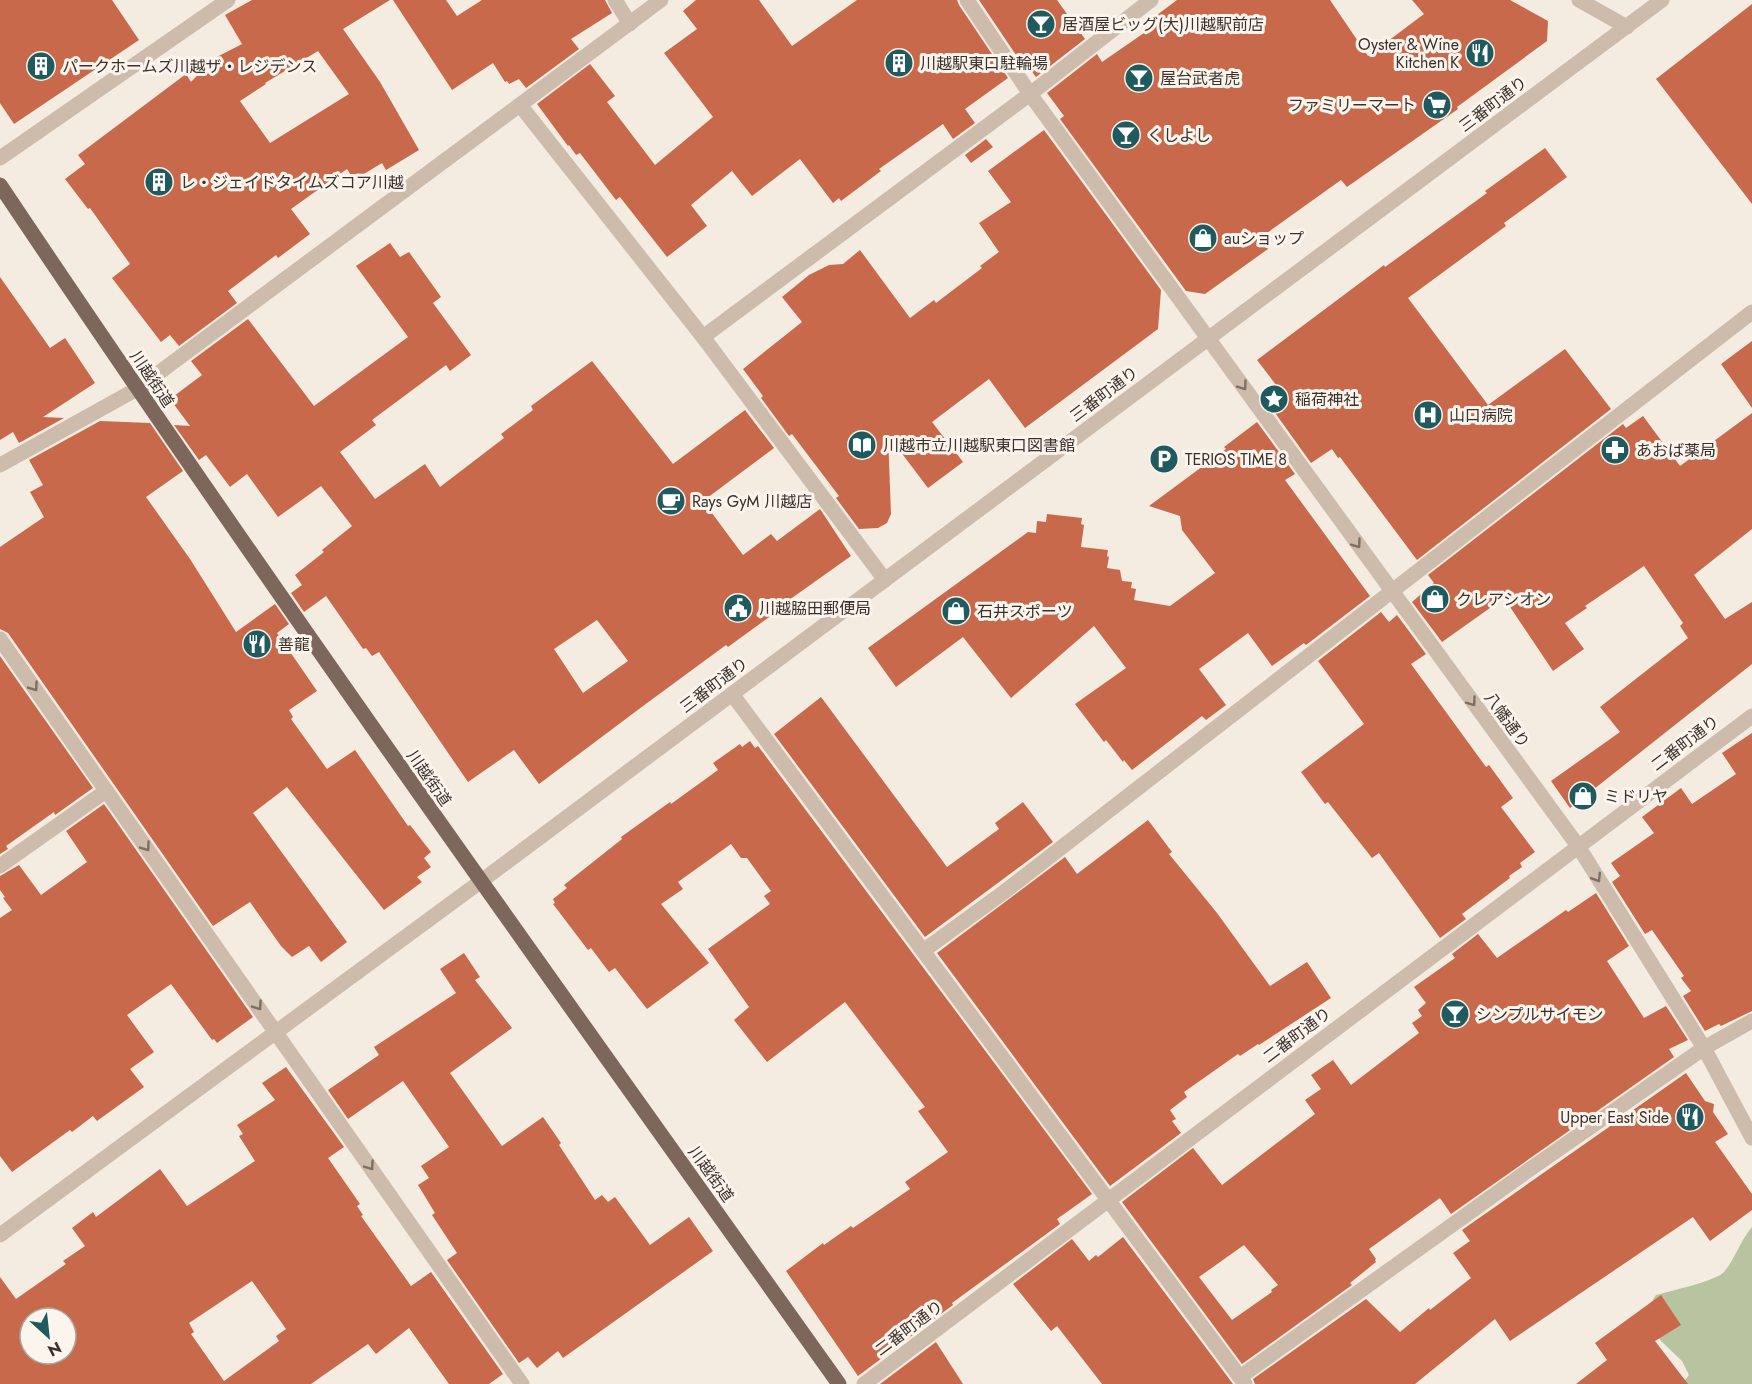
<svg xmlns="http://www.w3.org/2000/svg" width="1752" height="1384" font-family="Jost,'Noto Sans JP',sans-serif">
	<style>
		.green { fill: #b8c4a0 }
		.building { fill: #c8694b; fill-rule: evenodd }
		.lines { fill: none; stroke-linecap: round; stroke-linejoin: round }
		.minor { stroke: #cdbbac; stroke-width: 15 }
		.major { stroke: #7d675c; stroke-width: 15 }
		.oneway { stroke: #7d6f65 }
		.labels { text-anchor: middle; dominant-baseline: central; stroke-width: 6; stroke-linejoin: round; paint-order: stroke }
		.poi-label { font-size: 16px; fill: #3b302b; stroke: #fbf5ee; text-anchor: start }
		.street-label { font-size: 16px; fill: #3b302b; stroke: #fbf5ee }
	</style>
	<rect width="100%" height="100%" fill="#f4ebe1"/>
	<path class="green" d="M 1752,1227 L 1752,1384 L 1682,1384 L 1689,1375 L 1682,1361 L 1661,1341 L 1644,1314 L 1656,1295 C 1670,1291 1716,1281 1724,1272 C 1735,1259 1740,1241 1752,1227 Z"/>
	<g class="building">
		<polygon points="0,0 112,0 139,40 14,124 0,103"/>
		<path d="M 252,0 L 390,0 L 343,29 L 380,82 L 419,150 L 386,170 L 382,163 L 354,180 L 347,169 L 291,209 L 310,234 L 278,258 L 276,255 L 228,291 L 237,303 L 179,346 L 170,335 L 161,342 L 112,278 L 130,264 L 90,208 L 88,209 L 65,179 L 85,164 L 78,155 L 186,74 L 191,82 L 213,59 L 242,44 L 225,15 ZM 318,51 L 349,94 L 270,143 L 240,101 L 266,84 L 265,83 Z"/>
		<polygon points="393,0 446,0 457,16 482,0 605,0 612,13 571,39 579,49 526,88 519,79 509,84 507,81 505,82 493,63 452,90"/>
		<polygon points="696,0 759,0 792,46 857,0 957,0 959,5 1008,78 965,109 975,123 953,139 943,124 879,169 881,171 841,201 839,198 833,203 800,159 752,196 732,171 691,205 707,226 667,257 620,197 616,200 580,153 576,155 569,145 568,146 537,104 590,64 615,96 607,102 655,165 713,117 664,53 697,29 683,11"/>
		<polygon points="979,0 1057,0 1085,39 1036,77 1027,65 1024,67"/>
		<polygon points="1177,0 1330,0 1368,56 1424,14 1412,0 1510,0 1548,21 1547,41 1457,107 1458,109 1347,187 1341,180 1260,238 1268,249 1205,294 1186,291 1060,119 1064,116 1047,93 1097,54 1102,62 1157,24 1153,18"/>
		<polygon points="1752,4 1752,204 1656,79"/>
		<polygon points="1044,130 1161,290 1158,329 1025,428 989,379 932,422 963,462 928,488 888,435 891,514 887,523 878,528 859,529 836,498 839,496 792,434 789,436 761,398 763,396 743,369 802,322 782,297 809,275 829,265 843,264 860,250 910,318 934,300 936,303 982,268 980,266 999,252 979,223 1011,202 988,171"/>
		<polygon points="986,139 993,147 971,163 965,155"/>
		<polygon points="1545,148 1567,177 1504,223 1506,226 1408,298 1488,405 1565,349 1611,409 1417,560 1340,457 1338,458 1332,449 1311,463 1273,410 1276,408 1269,398 1280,390 1257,360 1384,265 1385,267 1487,193 1485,191"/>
		<path d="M 390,243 L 400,257 L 409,252 L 441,297 L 433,303 L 471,355 L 450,371 L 446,365 L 372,420 L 376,425 L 340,452 L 375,499 L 425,464 L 440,487 L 504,438 L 501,434 L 533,410 L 531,406 L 592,361 L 673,464 L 745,410 L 774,448 L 703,501 L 743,555 L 771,534 L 777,541 L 820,509 L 851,556 L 782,605 L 783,607 L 728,647 L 726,645 L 643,706 L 539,784 L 514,750 L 468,782 L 379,652 L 372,656 L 366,648 L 363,649 L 326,596 L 304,612 L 291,593 L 302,585 L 295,575 L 324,552 L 322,550 L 352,526 L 321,486 L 278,517 L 247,474 L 230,487 L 206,455 L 199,460 L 174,425 L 190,426 L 170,399 L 202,375 L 191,361 L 248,319 L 314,406 L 408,337 L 356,266 ZM 597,620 L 628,661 L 583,693 L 554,649 Z"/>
		<polygon points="0,277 50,348 65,338 95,383 43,417 64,418 19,443 13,432 0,440"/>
		<polygon points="1752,341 1752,408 1721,364"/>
		<polygon points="1752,413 1752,529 1694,575 1725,619 1752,602 1752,664 1570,808 1551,781 1620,732 1600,707 1688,638 1680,626 1683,623 1644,566 1585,606 1587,608 1565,623 1584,649 1553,671 1504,598 1442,642 1412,602 1434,583 1428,575 1623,424 1626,428 1643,416 1680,466"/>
		<polygon points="100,421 150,423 183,471 146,497 190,559 236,632 275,604 289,624 277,633 317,691 289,710 293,717 291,719 327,769 355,750 408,826 410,825 431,852 424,858 431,867 417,877 422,882 384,910 287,787 253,813 347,942 321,962 309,946 292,957 281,946 250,902 213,926 8,633 0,629 0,547 44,517 30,492 43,485 29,460"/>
		<polygon points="1257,422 1295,474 1285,480 1370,596 1306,645 1304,643 1272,666 1248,633 1199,669 1226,705 1206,720 1202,716 1132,770 1124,760 1123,762 1106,740 1104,742 1075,704 1126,668 1094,626 1011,698 963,637 896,687 868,648 1028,532 1036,533 1037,521 1046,522 1047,514 1082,518 1081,524 1084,525 1081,547 1108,550 1107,556 1109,557 1107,568 1120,570 1122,581 1132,582 1131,588 1136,589 1134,600 1170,606 1215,573 1182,530 1180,516 1149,506 1226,449 1224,447"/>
		<polygon points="1381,612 1389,622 1397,615 1426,654 1411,664 1486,767 1489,765 1513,798 1501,807 1535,852 1520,863 1522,867 1509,876 1510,878 1462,914 1466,919 1440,938 1379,853 1372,858 1328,802 1325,804 1301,772 1364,724 1318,661"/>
		<polygon points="0,656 93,788 55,815 54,812 6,846 8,849 0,854"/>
		<polygon points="821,697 947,867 999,829 995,823 1023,802 1053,842 925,937 774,734"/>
		<polygon points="1752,733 1752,1011 1721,1026 1719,1024 1705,1031 1683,996 1691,991 1681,978 1684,976 1652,930 1645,934 1612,882 1620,876 1611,863 1654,833 1642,817 1681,788 1692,804 1736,774 1722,753"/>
		<polygon points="750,741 755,748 758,746 1092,1194 1057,1219 1060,1224 952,1303 953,1305 858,1376 786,1271 823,1243 824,1245 851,1226 853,1228 910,1189 905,1182 948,1152 918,1111 925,1107 845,1002 767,1062 734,1020 749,1007 708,949 770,904 764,896 771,891 747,858 741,858 731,844 678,882 683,889 661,904 709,963 647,1009 615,968 609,972 591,948 588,950 553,904 555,903 553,899 567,888 564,885 622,839 621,837 670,802 671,804 718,770 713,763 740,744 742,747"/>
		<polygon points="104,804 253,1017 217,1043 214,1039 212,1040 171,984 127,1015 154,1052 130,1069 144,1087 97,1121 93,1116 72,1132 70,1130 12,1172 0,1156 0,918 12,910 3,898 5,897 0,890 0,876 19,865 41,895 87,862 66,831"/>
		<polygon points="1148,820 1172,852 1169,854 1217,913 1270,986 1307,962 1331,998 1259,1045 1258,1044 1240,1056 1238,1054 1184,1092 1187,1097 1170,1110 1176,1119 1172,1121 1181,1133 1110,1186 937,953 1065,857 1077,874"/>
		<path d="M 1596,893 L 1629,946 L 1607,961 L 1644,1018 L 1666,1006 L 1688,1040 L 1669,1049 L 1674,1057 L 1451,1214 L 1440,1198 L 1369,1249 L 1376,1259 L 1375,1260 L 1376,1262 L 1350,1283 L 1352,1285 L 1242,1364 L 1122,1202 L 1193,1148 L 1222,1185 L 1315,1114 L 1305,1100 L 1321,1089 L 1311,1075 L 1333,1060 L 1351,1085 L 1419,1033 L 1412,1023 L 1422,1016 L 1418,1010 L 1426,1003 L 1414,987 L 1455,958 L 1452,954 L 1478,934 L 1497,958 L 1566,910 L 1568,912 ZM 1244,1245 L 1278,1285 L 1271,1290 L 1272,1292 L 1232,1320 L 1199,1277 Z"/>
		<polygon points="464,953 480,977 475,980 512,1028 450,1073 502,1146 543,1117 561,1143 559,1145 595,1200 602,1195 608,1202 615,1197 650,1245 689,1217 713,1251 563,1358 558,1351 537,1368 528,1357 519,1363 447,1260 457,1253 432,1215 435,1213 418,1185 429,1178 421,1166 449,1147 403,1081 348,1119 328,1090 379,1055 374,1047 456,993 440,969"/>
		<path d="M 286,1067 L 344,1147 L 328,1158 L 360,1204 L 357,1206 L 363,1215 L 361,1216 L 411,1286 L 431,1272 L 503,1374 L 489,1384 L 449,1384 L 409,1328 L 376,1354 L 368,1344 L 311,1384 L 0,1384 L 0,1277 L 16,1299 L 66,1264 L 63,1261 L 85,1246 L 72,1228 L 93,1212 L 96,1217 L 160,1169 L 187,1206 L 255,1161 L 239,1136 L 243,1134 L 237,1125 L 275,1100 L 262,1083 ZM 252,1281 L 286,1329 L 276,1336 L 279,1341 L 224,1381 L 191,1334 L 194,1332 L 189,1323 ZM 30,1318 L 66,1318 L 66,1354 L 30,1354 Z"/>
		<polygon points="1686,1073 1705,1101 1714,1104 1713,1112 1728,1134 1715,1142 1752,1194 1752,1210 1710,1241 1693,1217 1510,1341 1495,1319 1415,1384 1255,1384 1253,1379 1366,1299 1400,1332 1429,1308 1430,1310 1471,1278 1453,1253 1470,1241 1462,1230"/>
		<polygon points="1123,1237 1233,1384 1102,1384 1057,1326 1051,1331 1013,1284 1072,1239 1089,1261 1096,1255 1098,1257"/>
		<polygon points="1661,1295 1681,1325 1655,1341 1688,1384 1576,1384 1607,1360 1595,1343"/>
		<polygon points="936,1342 963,1384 880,1384"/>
	</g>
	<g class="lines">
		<g class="minor">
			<polyline points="615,0 630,24"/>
			<polyline points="967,0 1030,94 1578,846 1704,1048 1752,1138"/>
			<polyline points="1579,0 1627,27"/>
			<polyline points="520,105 703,337 885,580"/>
			<polyline points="0,158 228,0"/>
			<polyline points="703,337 1030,94 1151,0"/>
			<polyline points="0,465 137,389 661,0"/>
			<polyline points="0,639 522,1384"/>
			<polyline points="732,694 1245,1384"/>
			<polyline points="0,866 106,791"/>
			<polyline points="923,951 1004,892 1752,312"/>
			<polyline points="0,1235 480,882 1662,0"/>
			<polyline points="1240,1377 1526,1172 1704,1048 1752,1021"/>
			<polyline points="864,1384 1752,716"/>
		</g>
		<path class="major" d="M 0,185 C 271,590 556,987 839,1384"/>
	</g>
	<defs><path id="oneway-chevron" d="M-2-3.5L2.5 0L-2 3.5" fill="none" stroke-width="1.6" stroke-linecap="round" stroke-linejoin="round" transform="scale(1.5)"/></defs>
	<g class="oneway">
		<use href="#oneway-chevron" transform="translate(1243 386) rotate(54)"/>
		<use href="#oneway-chevron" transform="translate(1357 544) rotate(54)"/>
		<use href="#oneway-chevron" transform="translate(34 687) rotate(55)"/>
		<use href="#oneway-chevron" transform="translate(1472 702) rotate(54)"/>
		<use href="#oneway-chevron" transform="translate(146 847) rotate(55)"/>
		<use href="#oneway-chevron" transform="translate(1597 878) rotate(58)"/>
		<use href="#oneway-chevron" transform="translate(258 1006) rotate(55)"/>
		<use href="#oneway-chevron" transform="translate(370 1166) rotate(55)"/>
	</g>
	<defs>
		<g id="bar-disc" transform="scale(1.5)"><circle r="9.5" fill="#1f5a5e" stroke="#fbf5ee"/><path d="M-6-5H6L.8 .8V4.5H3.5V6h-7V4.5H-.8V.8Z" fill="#fff"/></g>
		<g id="restaurant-disc" transform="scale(1.5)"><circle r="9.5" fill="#1f5a5e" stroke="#fbf5ee"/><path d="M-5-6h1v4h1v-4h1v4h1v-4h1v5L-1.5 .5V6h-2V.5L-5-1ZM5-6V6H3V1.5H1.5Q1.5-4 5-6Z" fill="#fff"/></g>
		<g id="building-disc" transform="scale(1.5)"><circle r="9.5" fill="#1f5a5e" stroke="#fbf5ee"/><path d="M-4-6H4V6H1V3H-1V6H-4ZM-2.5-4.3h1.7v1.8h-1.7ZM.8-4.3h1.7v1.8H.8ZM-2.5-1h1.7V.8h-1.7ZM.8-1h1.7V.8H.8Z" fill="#fff"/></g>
		<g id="supermarket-disc" transform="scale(1.5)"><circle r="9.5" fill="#1f5a5e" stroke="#fbf5ee"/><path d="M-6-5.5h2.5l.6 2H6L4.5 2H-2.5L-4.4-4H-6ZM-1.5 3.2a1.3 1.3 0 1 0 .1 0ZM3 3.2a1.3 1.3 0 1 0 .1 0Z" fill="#fff"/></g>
		<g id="shop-disc" transform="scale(1.5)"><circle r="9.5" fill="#1f5a5e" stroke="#fbf5ee"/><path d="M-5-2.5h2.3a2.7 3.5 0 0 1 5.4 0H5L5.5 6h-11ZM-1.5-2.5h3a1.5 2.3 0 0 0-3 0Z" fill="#fff"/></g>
		<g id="sight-disc" transform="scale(1.5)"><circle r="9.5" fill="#1f5a5e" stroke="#fbf5ee"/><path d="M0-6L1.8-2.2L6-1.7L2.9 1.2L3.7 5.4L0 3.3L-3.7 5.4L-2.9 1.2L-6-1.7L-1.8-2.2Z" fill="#fff"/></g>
		<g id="hospital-disc" transform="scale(1.5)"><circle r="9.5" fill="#1f5a5e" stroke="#fbf5ee"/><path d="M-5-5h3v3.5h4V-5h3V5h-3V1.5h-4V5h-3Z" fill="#fff"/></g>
		<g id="library-disc" transform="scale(1.5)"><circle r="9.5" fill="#1f5a5e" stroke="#fbf5ee"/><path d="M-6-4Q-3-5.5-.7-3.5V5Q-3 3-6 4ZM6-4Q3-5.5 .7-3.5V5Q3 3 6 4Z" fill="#fff"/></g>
		<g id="pharmacy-disc" transform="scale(1.5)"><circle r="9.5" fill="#1f5a5e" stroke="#fbf5ee"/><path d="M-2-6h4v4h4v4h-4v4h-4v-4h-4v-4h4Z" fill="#fff"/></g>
		<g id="parking-disc" transform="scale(1.5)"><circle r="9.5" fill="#1f5a5e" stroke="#fbf5ee"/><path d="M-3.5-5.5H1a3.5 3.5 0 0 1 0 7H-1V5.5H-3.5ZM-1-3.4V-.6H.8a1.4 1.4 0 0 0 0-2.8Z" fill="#fff"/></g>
		<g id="cafe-disc" transform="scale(1.5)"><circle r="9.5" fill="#1f5a5e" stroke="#fbf5ee"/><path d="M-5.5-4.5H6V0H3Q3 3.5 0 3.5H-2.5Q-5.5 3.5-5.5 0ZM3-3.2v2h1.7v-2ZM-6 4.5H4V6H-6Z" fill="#fff"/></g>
		<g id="civic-disc" transform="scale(1.5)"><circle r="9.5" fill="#1f5a5e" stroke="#fbf5ee"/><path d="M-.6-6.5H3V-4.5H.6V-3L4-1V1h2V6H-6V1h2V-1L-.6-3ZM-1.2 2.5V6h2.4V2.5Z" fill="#fff"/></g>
	</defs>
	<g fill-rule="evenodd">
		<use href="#bar-disc" x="1041" y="24"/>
		<use href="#restaurant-disc" x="1480" y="53"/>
		<use href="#building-disc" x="899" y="63"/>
		<use href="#building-disc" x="41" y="66"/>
		<use href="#bar-disc" x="1139" y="78"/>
		<use href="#supermarket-disc" x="1437" y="105"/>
		<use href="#bar-disc" x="1126" y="135"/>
		<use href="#building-disc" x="159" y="182"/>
		<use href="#shop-disc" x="1203" y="238"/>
		<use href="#sight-disc" x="1274" y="399"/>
		<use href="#hospital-disc" x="1428" y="415"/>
		<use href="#library-disc" x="862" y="445"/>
		<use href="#pharmacy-disc" x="1615" y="450"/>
		<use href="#parking-disc" x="1164" y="459"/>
		<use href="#cafe-disc" x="671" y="501"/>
		<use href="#shop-disc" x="1435" y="599"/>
		<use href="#civic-disc" x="738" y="608"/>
		<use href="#shop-disc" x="956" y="611"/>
		<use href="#restaurant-disc" x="257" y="644"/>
		<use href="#shop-disc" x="1583" y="796"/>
		<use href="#bar-disc" x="1455" y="1014"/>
		<use href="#restaurant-disc" x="1690" y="1117"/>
	</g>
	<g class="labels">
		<g class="poi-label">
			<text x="1062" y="24">居酒屋ビッグ(大)川越駅前店</text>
			<text x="1459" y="44" text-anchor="end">Oyster &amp; Wine<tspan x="1459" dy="18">Kitchen K</tspan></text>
			<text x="920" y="63">川越駅東口駐輪場</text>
			<text x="62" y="66">パークホームズ川越ザ・レジデンス</text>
			<text x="1160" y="78">屋台武者虎</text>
			<text x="1416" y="105" text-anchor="end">ファミリーマート</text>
			<text x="1147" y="135">くしよし</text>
			<text x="180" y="182">レ・ジェイドタイムズコア川越</text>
			<text x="1224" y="238">auショップ</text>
			<text x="1295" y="399">稲荷神社</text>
			<text x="1449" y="415">山口病院</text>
			<text x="883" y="445">川越市立川越駅東口図書館</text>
			<text x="1636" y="450">あおば薬局</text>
			<text x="1185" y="459">TERIOS TIME 8</text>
			<text x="692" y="501">Rays GyM 川越店</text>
			<text x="1456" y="599">クレアシオン</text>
			<text x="759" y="608">川越脇田郵便局</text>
			<text x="977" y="611">石井スポーツ</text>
			<text x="278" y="644">善龍</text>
			<text x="1604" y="796">ミドリヤ</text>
			<text x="1476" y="1014">シンプルサイモン</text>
			<text x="1669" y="1117" text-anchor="end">Upper East Side</text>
		</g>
		<g class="street-label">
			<text transform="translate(1493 104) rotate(-37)">三番町通り</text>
			<text transform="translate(152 379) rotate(56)">川越街道</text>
			<text transform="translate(1104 394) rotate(-37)">三番町通り</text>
			<text transform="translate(714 685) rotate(-37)">三番町通り</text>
			<text transform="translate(1507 720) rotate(54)">八幡通り</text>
			<text transform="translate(1685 743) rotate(-37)">二番町通り</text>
			<text transform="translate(429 778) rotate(55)">川越街道</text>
			<text transform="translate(1297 1035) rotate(-37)">二番町通り</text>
			<text transform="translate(711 1174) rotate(54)">川越街道</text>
			<text transform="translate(909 1328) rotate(-37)">二番町通り</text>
		</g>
	</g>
	<g transform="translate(48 1336) rotate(153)"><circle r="28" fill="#fbf5ee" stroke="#aea6a0" stroke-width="1.5"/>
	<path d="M0-4.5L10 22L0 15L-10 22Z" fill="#1f5a5e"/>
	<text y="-9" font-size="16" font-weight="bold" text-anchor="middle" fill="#3b302b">N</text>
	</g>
</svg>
